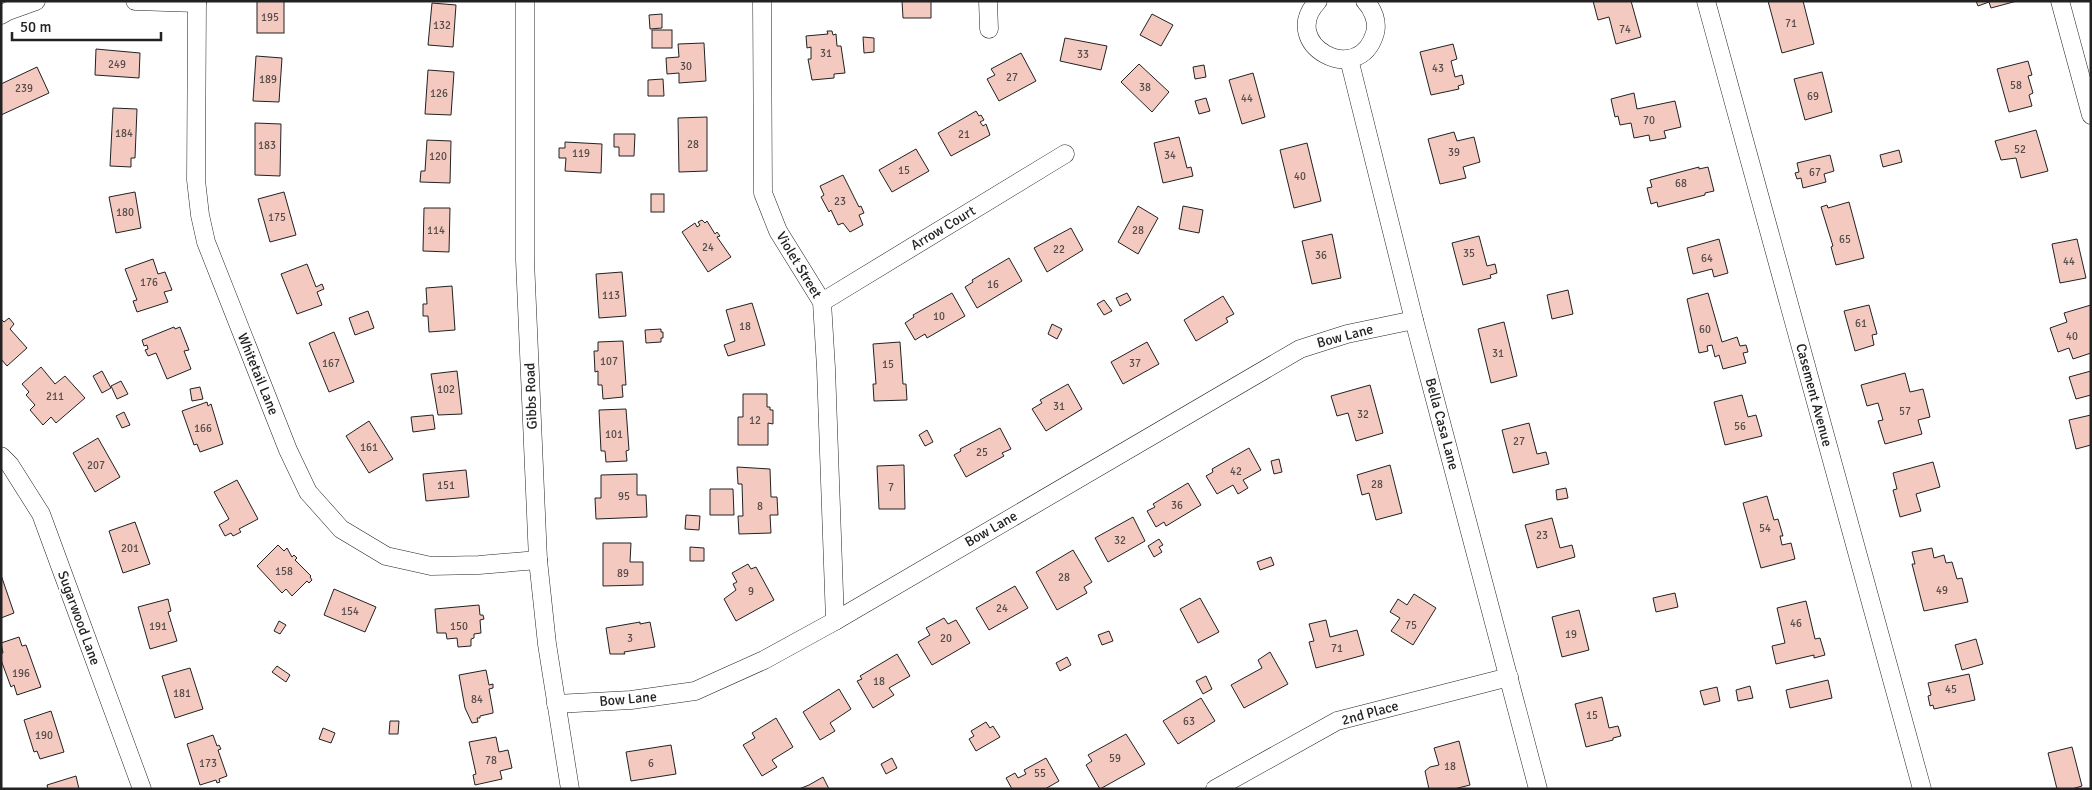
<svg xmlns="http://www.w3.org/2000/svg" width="2092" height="790" font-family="Signika,sans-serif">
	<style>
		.building { fill: #f3c9c0; stroke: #222 }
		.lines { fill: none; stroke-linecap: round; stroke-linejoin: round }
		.street-casing { stroke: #222; stroke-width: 19 }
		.street { stroke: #fff; stroke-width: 18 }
		.labels { text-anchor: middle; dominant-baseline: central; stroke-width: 4; stroke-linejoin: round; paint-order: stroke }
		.number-label { font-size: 11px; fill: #564c4a }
		.street-label { font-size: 14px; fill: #222; stroke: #fff }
	</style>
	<rect width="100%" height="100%" fill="#fff"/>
	<g class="building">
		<rect x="257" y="1" width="27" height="32"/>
		<polygon points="902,1 931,1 931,18 903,18"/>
		<polygon points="1593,1 1631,1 1641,37 1616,44 1609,17 1598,20"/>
		<polygon points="1768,1 1803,1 1814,44 1782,53"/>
		<polygon points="1976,1 2017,1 1991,8 1989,2 1978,6"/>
		<polygon points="432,3 456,5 453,47 428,45"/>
		<polygon points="662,14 662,28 650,29 649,15"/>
		<polygon points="1152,14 1173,25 1161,46 1140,35"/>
		<rect x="652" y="30" width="20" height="18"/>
		<polygon points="827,31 832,31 833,35 836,34 837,46 841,46 845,73 834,74 834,78 812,80 808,59 811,59 811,47 807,48 806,36 828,34"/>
		<polygon points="863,37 874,38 874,52 864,53"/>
		<polygon points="1065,38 1107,46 1101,70 1060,61"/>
		<polygon points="704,43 706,81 679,83 679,73 667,74 666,58 679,57 678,44"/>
		<polygon points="1453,44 1457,59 1451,61 1455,77 1462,75 1464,84 1458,86 1459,89 1431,95 1420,52"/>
		<polygon points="96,49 140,53 139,78 95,75"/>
		<polygon points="1021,53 1036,81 999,101 987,79 995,75 991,69"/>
		<polygon points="256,56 282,58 279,102 253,101"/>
		<polygon points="2028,61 2032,75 2028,76 2033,93 2029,95 2032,106 2009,112 1997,69"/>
		<polygon points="1139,64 1169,92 1152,112 1121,82"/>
		<polygon points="1204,65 1206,77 1195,79 1193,67"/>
		<polygon points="37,67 49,93 1,115 1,84"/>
		<polygon points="428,70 454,72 451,115 425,114"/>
		<polygon points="1822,72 1832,112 1805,120 1794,79"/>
		<polygon points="1253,73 1265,117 1242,124 1229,80"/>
		<polygon points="663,79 664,96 648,96 648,80"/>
		<polygon points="1634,93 1637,109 1675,101 1681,127 1664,131 1666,138 1650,141 1649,135 1634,138 1631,123 1620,125 1618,116 1615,117 1611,99"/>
		<polygon points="1206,98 1210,111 1199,114 1195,101"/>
		<polygon points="113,108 137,109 135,158 131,158 131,167 110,166"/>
		<polygon points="976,111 979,116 981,115 984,120 980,122 983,126 986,124 990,135 951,156 938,133"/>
		<polygon points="707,117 707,171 679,172 678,118"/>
		<polygon points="255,123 281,124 280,176 255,175"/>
		<polygon points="2036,130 2048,171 2021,178 2016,158 2001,160 1995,141"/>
		<polygon points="1454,132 1457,141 1474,137 1480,162 1463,167 1466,178 1440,184 1428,139"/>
		<polygon points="614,134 635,134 634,156 619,156 619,147 614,147"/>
		<polygon points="1179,137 1187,168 1191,167 1193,176 1163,183 1154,143"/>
		<polygon points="427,140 451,141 450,183 420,182 421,171 425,171"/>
		<polygon points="565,142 602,144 601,173 565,171 566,158 559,158 559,148 565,148"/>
		<polygon points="1307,143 1321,201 1294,208 1280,150"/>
		<polygon points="916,149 929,171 892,192 879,170"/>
		<polygon points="1899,150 1902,162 1883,167 1880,155"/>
		<polygon points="1830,155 1834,171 1824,174 1826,182 1803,188 1801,178 1797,179 1795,173 1799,172 1797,163"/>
		<polygon points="1699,167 1699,169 1708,167 1714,191 1705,193 1705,195 1658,207 1657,202 1651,204 1647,188 1652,187 1650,180"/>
		<polygon points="843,175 859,207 861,206 864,213 859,215 863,225 850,232 843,223 838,225 831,210 829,212 821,197 824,195 820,186"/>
		<polygon points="135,192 141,228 116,233 109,197"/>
		<polygon points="284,192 296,235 270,242 258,199"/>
		<rect x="651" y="194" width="13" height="18"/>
		<polygon points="1849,202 1864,258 1836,265 1831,247 1833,246 1821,207 1827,205 1828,208"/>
		<polygon points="1138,206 1158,218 1138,254 1118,242"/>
		<polygon points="1183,206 1203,210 1199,233 1179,229"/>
		<polygon points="424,208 450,208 449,252 423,251"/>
		<polygon points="702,220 705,223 707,221 715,234 717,232 720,236 717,237 731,257 708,272 682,232 695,223 697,227 700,225 698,222"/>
		<polygon points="1071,228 1083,250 1047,272 1034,248"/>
		<polygon points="1332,234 1341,278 1312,284 1302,241"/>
		<polygon points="1479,236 1487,266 1495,264 1497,273 1490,275 1491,278 1463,285 1452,243"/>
		<polygon points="1719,239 1728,273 1714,277 1712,269 1693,274 1687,248"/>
		<polygon points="2077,239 2086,278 2060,283 2052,244"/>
		<polygon points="1009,258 1022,281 977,308 965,287 973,282 972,280"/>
		<polygon points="153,259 158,274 165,272 172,290 164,292 168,302 137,312 133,301 137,300 125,269"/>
		<polygon points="307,264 316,287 322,284 324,289 317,292 322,305 297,314 281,274"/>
		<polygon points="622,272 626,316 599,318 596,274"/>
		<polygon points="452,286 455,330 429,332 428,316 423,316 423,304 427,304 426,288"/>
		<polygon points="1568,290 1573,314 1552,319 1547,295"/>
		<polygon points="952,293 965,316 927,338 925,334 915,340 905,323 914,317 913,315"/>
		<polygon points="1127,293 1131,300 1120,306 1116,298"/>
		<polygon points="1708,293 1722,342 1737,337 1740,346 1746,345 1748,352 1743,353 1746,363 1723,369 1719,355 1715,357 1712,345 1707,346 1708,351 1699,353 1687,299"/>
		<polygon points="1223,296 1234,314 1226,318 1228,322 1196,341 1184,320"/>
		<polygon points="1104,300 1112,311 1104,315 1097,304"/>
		<polygon points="752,303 765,345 728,356 724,345 735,341 726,310"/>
		<polygon points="1869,305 1877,334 1872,335 1874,345 1855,351 1844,311"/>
		<polygon points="2091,305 2091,353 2073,359 2069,348 2058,352 2050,328 2067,322 2064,313"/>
		<polygon points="368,311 374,328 355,335 349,318"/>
		<polygon points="9,318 14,324 10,329 27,348 7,366 1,359 1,319 4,322"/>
		<polygon points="1504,322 1517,376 1491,383 1478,329"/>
		<polygon points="1052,324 1062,329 1057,339 1048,334"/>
		<polygon points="174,327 175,329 180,327 189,350 184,351 191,369 167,379 156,353 148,356 145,350 148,349 147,345 144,346 142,340"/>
		<polygon points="661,329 661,332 663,332 663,338 661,338 661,342 646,343 645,330"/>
		<polygon points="334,332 354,382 329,392 309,343"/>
		<polygon points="623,341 626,385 622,385 623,397 603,399 602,385 598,385 598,371 595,372 594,351 598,351 598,342"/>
		<polygon points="900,342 903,384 906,384 907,400 874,401 873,384 876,384 873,344"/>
		<polygon points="1147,342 1159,364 1123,384 1111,362"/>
		<polygon points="41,367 55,384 65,376 85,398 56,423 51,417 43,425 30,410 35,405 26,395 29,392 22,384"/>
		<polygon points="102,371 111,388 102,393 93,376"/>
		<polygon points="457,371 462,414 438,415 431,374"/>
		<polygon points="2091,371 2091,395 2076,399 2069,377"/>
		<polygon points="1905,373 1910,392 1923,389 1930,417 1918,420 1922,434 1885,444 1878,421 1883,420 1878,403 1867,406 1861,385"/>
		<polygon points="121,381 128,394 117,399 111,386"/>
		<polygon points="1068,384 1082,409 1046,431 1032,409 1042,403 1040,400"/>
		<polygon points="1370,385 1383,433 1356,441 1348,413 1337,416 1331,396"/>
		<polygon points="200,387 203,399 192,401 190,389"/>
		<polygon points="743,394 767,394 767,407 770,407 770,410 773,410 773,424 768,423 768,445 738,445 738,417 743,417"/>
		<polygon points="1742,395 1748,417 1756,415 1762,436 1725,445 1714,402"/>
		<polygon points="207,402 208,406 211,404 223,444 200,452 197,444 194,445 182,411"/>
		<polygon points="626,409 629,450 626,451 627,461 606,462 605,451 601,451 599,410"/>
		<polygon points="124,412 130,425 122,428 116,416"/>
		<polygon points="433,415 435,429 413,432 411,417"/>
		<polygon points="2091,415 2091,445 2076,449 2069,420"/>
		<polygon points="369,421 393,459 369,473 346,436"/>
		<polygon points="1529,423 1537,454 1546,452 1549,464 1513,473 1502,430"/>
		<polygon points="1000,428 1011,449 1002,453 1004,456 966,477 954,455 961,451 960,449"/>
		<polygon points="927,430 933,442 925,446 919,435"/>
		<polygon points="98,438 120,477 95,492 73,453"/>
		<polygon points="1249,448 1261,470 1243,480 1248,488 1238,494 1233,485 1217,494 1206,476 1213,472 1212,469"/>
		<polygon points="1279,459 1282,472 1274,474 1271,461"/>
		<polygon points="1933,462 1940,487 1916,494 1921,511 1900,517 1893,490 1897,489 1893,473"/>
		<polygon points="904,465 905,509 879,509 877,466"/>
		<polygon points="1390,465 1402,513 1376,520 1369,493 1362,495 1357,475"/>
		<polygon points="737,467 770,469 771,497 777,497 778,515 770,515 771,533 739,534 738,516 743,516 742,484 738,484"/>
		<polygon points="466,470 469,497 426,501 423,474"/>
		<polygon points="637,474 637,495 646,495 647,517 596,519 595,498 601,498 601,475"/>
		<polygon points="237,480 258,519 239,529 241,532 233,536 231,533 225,536 219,525 229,519 214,492"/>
		<polygon points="1188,483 1201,505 1166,526 1164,522 1156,527 1147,511 1155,507 1153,504"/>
		<polygon points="1566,488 1568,498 1557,500 1556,490"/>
		<polygon points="710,489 733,489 734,515 710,515"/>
		<polygon points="1767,496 1774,520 1778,519 1783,536 1780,536 1782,545 1791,543 1795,559 1761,568 1743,503"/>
		<polygon points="686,515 700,516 699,530 685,529"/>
		<polygon points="1133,517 1145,541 1108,562 1095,538"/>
		<polygon points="1552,518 1560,548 1572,545 1575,557 1537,568 1525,525"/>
		<polygon points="135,522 150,564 123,573 109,531"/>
		<polygon points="1159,539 1163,545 1159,547 1162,552 1154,557 1148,546"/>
		<polygon points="603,543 631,543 630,562 643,562 643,585 603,586"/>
		<polygon points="278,545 284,551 287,548 292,557 294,555 297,558 295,560 311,576 310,577 312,580 309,583 307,581 292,596 286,589 282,593 257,566"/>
		<polygon points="690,547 704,548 704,561 690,561"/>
		<polygon points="1932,548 1934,558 1944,555 1946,563 1952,562 1957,579 1962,578 1968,602 1924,611 1912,564 1915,564 1912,552"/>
		<polygon points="1073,550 1092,582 1084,587 1087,593 1057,610 1036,572"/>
		<polygon points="1271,557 1274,565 1260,570 1257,562"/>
		<polygon points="748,564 751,569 756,567 774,600 736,621 724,599 736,590 733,584 737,582 732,573"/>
		<polygon points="1,575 14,613 1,618"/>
		<polygon points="1015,586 1028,608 989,630 976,608"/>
		<polygon points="334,589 376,607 365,632 324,615"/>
		<polygon points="1675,593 1678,607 1656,612 1653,598"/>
		<polygon points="1414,594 1436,608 1413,645 1391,631 1400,618 1390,612 1398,599 1407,605"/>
		<polygon points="1200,598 1219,632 1198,643 1180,609"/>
		<polygon points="168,599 171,611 168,612 177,641 150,649 138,607"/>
		<polygon points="1806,601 1815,639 1820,638 1825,655 1814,658 1814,655 1776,664 1772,646 1785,643 1777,608"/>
		<polygon points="479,605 480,615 483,615 484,619 480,620 481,633 474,634 474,638 471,639 471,646 458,647 457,638 447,639 446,633 437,633 435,609"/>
		<polygon points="1579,610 1589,650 1562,657 1552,617"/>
		<polygon points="944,618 948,624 956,620 970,643 932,665 918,642 930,635 926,628"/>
		<polygon points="1326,620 1330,637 1357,630 1364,655 1316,668 1309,642 1314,641 1309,624"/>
		<polygon points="279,621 286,625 280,634 274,631"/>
		<polygon points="640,622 640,624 650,622 655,647 624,652 625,654 610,654 606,628"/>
		<polygon points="1109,631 1113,641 1102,645 1098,635"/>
		<polygon points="19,637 22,646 26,645 41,687 17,695 14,685 11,687 1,660 1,653 3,653 1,643"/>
		<polygon points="1976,639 1983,664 1962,670 1955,645"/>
		<polygon points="1270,652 1288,684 1244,708 1231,685 1262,668 1258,660"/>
		<polygon points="897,654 910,676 889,688 894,695 873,708 857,681 862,679 860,676"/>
		<polygon points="1067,657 1071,665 1060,671 1056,663"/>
		<polygon points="277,666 290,675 286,682 272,672"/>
		<polygon points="190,668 203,709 175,718 162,676"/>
		<polygon points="486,670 489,685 493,684 493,688 489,689 493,711 493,713 480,716 480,718 477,718 478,722 472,723 465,708 459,675"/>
		<polygon points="1969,674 1975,700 1934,709 1933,705 1930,706 1928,696 1931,695 1928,683"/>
		<polygon points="1206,676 1212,689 1203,694 1196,681"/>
		<polygon points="1828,680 1832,698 1790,708 1786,690"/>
		<polygon points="1750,686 1753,698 1738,701 1736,690"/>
		<polygon points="1717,687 1720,701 1704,705 1700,691"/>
		<polygon points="839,689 851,709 830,723 835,731 820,740 803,712"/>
		<polygon points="1602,697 1609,728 1618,726 1621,736 1613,738 1613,740 1586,747 1575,704"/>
		<polygon points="1201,698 1215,721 1178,744 1163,721"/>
		<polygon points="51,711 64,752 40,759 37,751 34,752 24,720"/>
		<polygon points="776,718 793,747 772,760 777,767 762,776 743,745 755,738 752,733"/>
		<polygon points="390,721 399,721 398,734 389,734"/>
		<polygon points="986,722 990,728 993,726 1000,737 976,751 969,739 974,736 971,731"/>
		<polygon points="323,728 335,733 331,743 319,739"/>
		<polygon points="1126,734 1145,764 1100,789 1086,765 1092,761 1088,755"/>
		<polygon points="213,735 217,746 219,745 221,749 218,750 227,776 219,779 220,782 217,783 216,780 200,785 187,744"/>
		<polygon points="496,737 499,752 508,750 512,768 500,771 502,779 475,785 473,775 476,774 469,742"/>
		<polygon points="1459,741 1470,785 1454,789 1429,789 1425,771 1430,767 1439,765 1434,748"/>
		<polygon points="671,745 676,774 631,781 626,752"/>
		<polygon points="2072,747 2082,786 2072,789 2057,789 2048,753"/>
		<polygon points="892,758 897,768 886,774 881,764"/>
		<polygon points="1046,758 1059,781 1045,789 1012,789 1006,778 1015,773 1018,778 1026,774 1024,770"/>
		<polygon points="76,776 79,789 48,789 47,785"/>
		<polygon points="823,777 829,789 799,789 809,785"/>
	</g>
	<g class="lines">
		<g class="street-casing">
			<g id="street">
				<polyline points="135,1 197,3"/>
				<polyline points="197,1 196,180 200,215 206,242 288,450 308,492 341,529 386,556 431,566 479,565 538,560"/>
				<polyline points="525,1 525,260 538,560 547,644 570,789"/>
				<polyline points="762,1 763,193 778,231 822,302 826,368 835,621"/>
				<polyline points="988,1 989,29"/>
				<path d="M 1318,1 C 1277,44 1359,89 1375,33 C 1378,22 1373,9 1365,1"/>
				<polyline points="1706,1 1922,789"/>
				<polyline points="2060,1 2091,115"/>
				<polyline points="1,15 8,11 36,1"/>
				<polyline points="1349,59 1414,320 1538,789"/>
				<polyline points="822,302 1065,154"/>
				<polyline points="1,456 10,465 41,514 142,789"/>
				<polyline points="556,704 631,700 695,691 764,660 835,621 1300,349 1347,334 1414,320"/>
				<polyline points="1215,789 1337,721 1509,677"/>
			</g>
		</g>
		<use href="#street" class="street"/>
	</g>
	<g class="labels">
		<g class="number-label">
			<text x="270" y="17">195</text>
			<text x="1791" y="23">71</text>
			<text x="442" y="25">132</text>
			<text x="1625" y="29">74</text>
			<text x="826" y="53">31</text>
			<text x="1083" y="54">33</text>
			<text x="117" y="64">249</text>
			<text x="686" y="66">30</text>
			<text x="1438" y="68">43</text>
			<text x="1012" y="77">27</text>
			<text x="268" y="79">189</text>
			<text x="2016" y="85">58</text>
			<text x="1145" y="87">38</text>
			<text x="24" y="88">239</text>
			<text x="439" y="93">126</text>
			<text x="1813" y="96">69</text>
			<text x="1247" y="98">44</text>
			<text x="1649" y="120">70</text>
			<text x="124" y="133">184</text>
			<text x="964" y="134">21</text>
			<text x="693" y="144">28</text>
			<text x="267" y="145">183</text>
			<text x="2020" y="149">52</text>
			<text x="1454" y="152">39</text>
			<text x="581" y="153">119</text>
			<text x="1170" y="155">34</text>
			<text x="438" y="156">120</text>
			<text x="904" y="170">15</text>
			<text x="1815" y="172">67</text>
			<text x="1300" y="176">40</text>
			<text x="1681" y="183">68</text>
			<text x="840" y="201">23</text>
			<text x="125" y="212">180</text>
			<text x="277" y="217">175</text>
			<text x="436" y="230">114</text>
			<text x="1138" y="230">28</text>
			<text x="1845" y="239">65</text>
			<text x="708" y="247">24</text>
			<text x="1059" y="249">22</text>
			<text x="1469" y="253">35</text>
			<text x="1321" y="255">36</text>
			<text x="1707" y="258">64</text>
			<text x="2069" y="261">44</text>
			<text x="149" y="282">176</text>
			<text x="993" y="284">16</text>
			<text x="611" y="295">113</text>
			<text x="939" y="316">10</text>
			<text x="1861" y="323">61</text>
			<text x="745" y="326">18</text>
			<text x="1705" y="329">60</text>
			<text x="2072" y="336">40</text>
			<text x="1498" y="353">31</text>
			<text x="609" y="361">107</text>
			<text x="331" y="363">167</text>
			<text x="1135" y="363">37</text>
			<text x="888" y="364">15</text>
			<text x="446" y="389">102</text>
			<text x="55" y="396">211</text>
			<text x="1059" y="406">31</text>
			<text x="1905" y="411">57</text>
			<text x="1363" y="414">32</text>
			<text x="755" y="420">12</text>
			<text x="1740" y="426">56</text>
			<text x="203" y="428">166</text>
			<text x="614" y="434">101</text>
			<text x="1519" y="441">27</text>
			<text x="369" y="447">161</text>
			<text x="982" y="452">25</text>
			<text x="96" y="465">207</text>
			<text x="1236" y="471">42</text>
			<text x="1377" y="484">28</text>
			<text x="446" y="485">151</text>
			<text x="891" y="487">7</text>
			<text x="624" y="496">95</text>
			<text x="1177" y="505">36</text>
			<text x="760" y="506">8</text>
			<text x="1765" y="528">54</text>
			<text x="1542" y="535">23</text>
			<text x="1120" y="540">32</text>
			<text x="130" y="548">201</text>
			<text x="284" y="571">158</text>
			<text x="623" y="573">89</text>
			<text x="1064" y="577">28</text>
			<text x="1942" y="590">49</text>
			<text x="751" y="591">9</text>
			<text x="1002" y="608">24</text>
			<text x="350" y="611">154</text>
			<text x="1796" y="623">46</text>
			<text x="1411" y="625">75</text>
			<text x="158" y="626">191</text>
			<text x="459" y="626">150</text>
			<text x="1571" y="634">19</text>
			<text x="630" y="638">3</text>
			<text x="946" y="638">20</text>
			<text x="1337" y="648">71</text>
			<text x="21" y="673">196</text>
			<text x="879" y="681">18</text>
			<text x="1951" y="689">45</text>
			<text x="182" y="693">181</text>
			<text x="477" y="699">84</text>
			<text x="1592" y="715">15</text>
			<text x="1189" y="721">63</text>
			<text x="44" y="735">190</text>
			<text x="1115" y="758">59</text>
			<text x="491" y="760">78</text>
			<text x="208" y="763">173</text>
			<text x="651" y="763">6</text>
			<text x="1450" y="766">18</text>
			<text x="1040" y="773">55</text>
		</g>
		<g class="street-label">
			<text transform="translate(943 228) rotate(-31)">Arrow Court</text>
			<text transform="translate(799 265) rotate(59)">Violet Street</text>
			<text transform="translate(1345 336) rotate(-15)">Bow Lane</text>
			<text transform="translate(258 374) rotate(68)">Whitetail Lane</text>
			<text transform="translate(1814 395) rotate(75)">Casement Avenue</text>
			<text transform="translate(531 396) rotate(-92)">Gibbs Road</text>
			<text transform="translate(1442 424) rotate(75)">Bella Casa Lane</text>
			<text transform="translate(991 529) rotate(-30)">Bow Lane</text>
			<text transform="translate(79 618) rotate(70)">Sugarwood Lane</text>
			<text transform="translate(628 699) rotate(-5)">Bow Lane</text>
			<text transform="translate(1370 713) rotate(-15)">2nd Place</text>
		</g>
	</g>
	<rect width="2092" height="790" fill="none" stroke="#222222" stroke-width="5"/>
	<path d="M12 32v8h149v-8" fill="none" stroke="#222222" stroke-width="2.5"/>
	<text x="20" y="32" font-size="15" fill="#222222" stroke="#ffffff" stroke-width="4" paint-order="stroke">50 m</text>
</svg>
